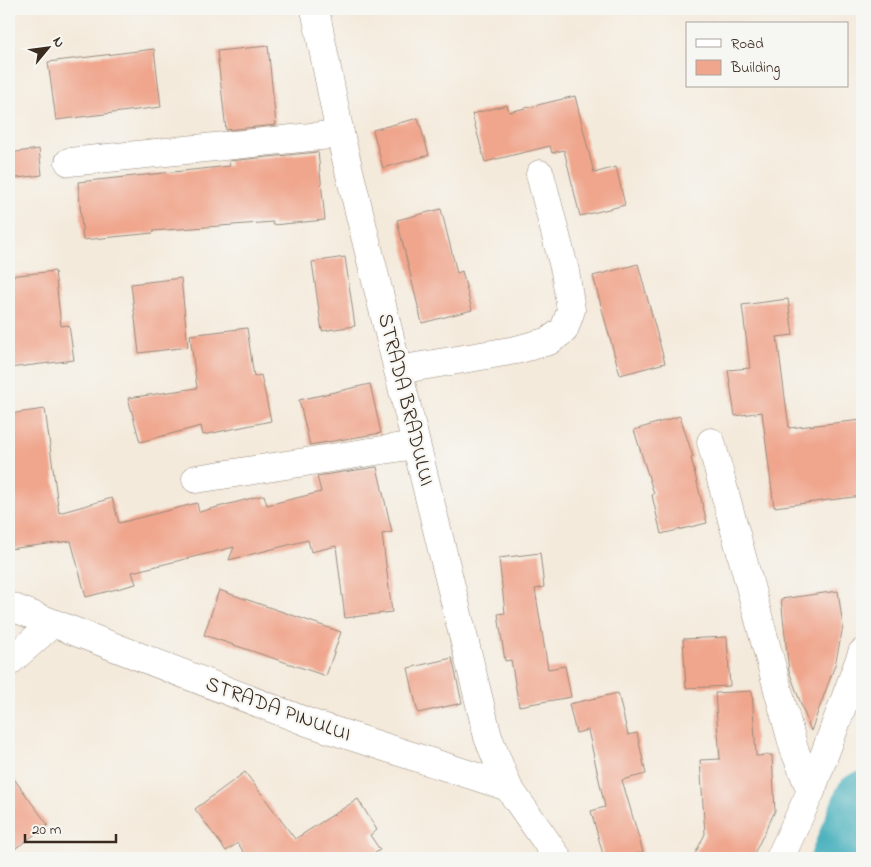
<svg xmlns="http://www.w3.org/2000/svg" width="871" height="867" font-family="'Indie Flower',sans-serif">
	<style>
		.lines { fill: none; stroke-linecap: round; stroke-linejoin: round }
		.river { stroke: #3dacb9; stroke-width: 55 }
		.building { fill: #f0a68d }
		.street-casing { stroke: #988a7c; stroke-width: 29 }
		.street { stroke: #fff; stroke-width: 28 }
		.labels { text-anchor: middle; dominant-baseline: central; stroke-width: 4.5; stroke-linejoin: round; paint-order: stroke }
		.street-label { font-size: 21px; fill: #3b2a1e; stroke: #f6f6f2 }
	</style>
	<rect width="100%" height="100%" fill="#f6f6f2"/>
	<filter id="ink" filterUnits="userSpaceOnUse"><feTurbulence type="fractalNoise" baseFrequency=".02" numOctaves="2"/><feDisplacementMap in="SourceGraphic" scale="10" xChannelSelector="R" yChannelSelector="G"/><feConvolveMatrix kernelMatrix="1 2 1 2 8 2 1 2 1" color-interpolation-filters="sRGB"/></filter>
	<filter id="wash" filterUnits="userSpaceOnUse"><feTurbulence type="fractalNoise" baseFrequency=".0096" numOctaves="4" result="noise"/><feDisplacementMap in="SourceGraphic" scale="20" xChannelSelector="R" yChannelSelector="G"/><feGaussianBlur stdDeviation="1.12" result="paint"/><feColorMatrix in="noise" values="0 0 0 0 0 0 0 0 0 0 0 0 0 0 0 0 0 1.4 0 .05"/><feComposite in="paint" operator="in"/></filter>
	<g filter="url(#wash)">
		<rect width="100%" height="100%" fill="#f4eadb"/>
		<g class="lines">
			<polyline class="river" points="838,858 862,799"/>
		</g>
		<g id="blocks">
			<g class="building">
				<polygon points="268,46 276,125 226,130 217,51"/>
				<polygon points="154,49 161,107 56,120 48,62"/>
				<polygon points="575,96 594,173 616,167 625,205 580,216 564,150 552,153 550,146 485,162 472,114 507,105 509,112"/>
				<polygon points="418,118 429,155 383,168 373,130"/>
				<polygon points="39,149 42,175 9,179 9,153"/>
				<polygon points="318,152 325,220 273,225 273,222 153,231 153,233 83,240 78,182 230,166 229,161"/>
				<polygon points="441,209 457,273 462,271 472,310 422,323 397,220"/>
				<polygon points="345,257 355,326 322,331 312,262"/>
				<polygon points="638,264 665,363 620,375 593,276"/>
				<polygon points="55,271 61,326 69,325 74,360 9,368 9,276"/>
				<polygon points="181,278 188,347 139,353 131,284"/>
				<polygon points="788,299 793,335 777,337 789,428 862,420 862,496 774,507 762,412 735,416 728,370 750,368 742,305"/>
				<polygon points="247,328 254,377 261,375 271,421 203,435 201,426 140,442 128,398 197,388 190,335"/>
				<polygon points="370,384 381,433 310,445 299,400"/>
				<polygon points="45,409 59,513 112,498 119,523 197,503 199,512 264,495 267,505 321,492 317,476 377,467 392,532 382,534 392,612 345,618 336,546 311,552 308,540 229,560 234,547 132,572 136,584 86,597 71,541 9,549 9,414"/>
				<polygon points="680,416 693,457 691,458 707,523 661,534 652,495 654,494 634,430"/>
				<polygon points="540,553 544,587 535,589 548,669 565,666 571,697 519,706 511,660 505,661 498,614 505,613 499,558"/>
				<polygon points="219,590 341,632 326,676 204,635"/>
				<polygon points="838,591 843,627 835,665 811,731 789,671 781,599"/>
				<polygon points="727,637 730,686 686,688 683,639"/>
				<polygon points="452,658 462,703 418,713 408,668"/>
				<polygon points="752,691 756,756 772,755 775,811 752,858 693,858 705,834 700,760 720,759 715,693"/>
				<polygon points="618,693 628,735 637,733 646,774 622,780 643,852 621,858 604,858 591,811 605,807 588,730 576,733 569,704"/>
				<polygon points="9,772 48,825 9,853"/>
				<polygon points="245,772 295,839 358,799 377,830 370,835 380,850 366,858 247,858 238,843 226,851 195,809"/>
			</g>
		</g>
	</g>
	<g filter="url(#ink)">
		<use href="#blocks" fill-opacity="0" stroke="#988a7c" stroke-width="1"/>
		<g class="lines">
			<g class="street-casing">
				<g id="street">
					<polyline points="315,9 340,134 488,737 508,787 558,858"/>
					<polyline points="69,162 340,134"/>
					<polyline points="398,370 516,350 549,341 564,330 571,310 565,271 540,174"/>
					<polyline points="711,442 794,749 811,791"/>
					<polyline points="196,479 415,445"/>
					<polyline points="9,606 310,723 508,787"/>
					<polyline points="9,662 52,624"/>
					<polyline points="780,858 811,791 862,653"/>
				</g>
			</g>
			<use href="#street" class="street"/>
		</g>
	</g>
	<g class="labels">
		<g class="street-label">
			<text transform="translate(405 400) rotate(76)">STRADA BRADULUI</text>
			<text transform="translate(278 710) rotate(20)">STRADA PINULUI</text>
		</g>
	</g>
	<rect width="871" height="867" fill="none" stroke="#f6f6f2" stroke-width="30"/>
	<rect x="686" y="22" width="162" height="65" fill="#f6f6f2" stroke="#aba49d"/>
	<rect x="696" y="39" width="25" height="8" fill="#ffffff" stroke="#aba49d"/>
	<text x="731" y="48" font-size="15" fill="#3b2a1e">Road</text>
	<rect x="696" y="60" width="25" height="15" fill="#f0a68d" stroke="#aba49d"/>
	<text x="731" y="72" font-size="15" fill="#3b2a1e">Building</text>
	<g transform="translate(48 48) rotate(61)" stroke="#f6f6f2" stroke-width="4" paint-order="stroke">
	<path d="M0-4L9 19L0 12L-9 19Z" fill="#3b2a1e"/>
	<text y="-8" font-size="14" font-weight="bold" text-anchor="middle" fill="#3b2a1e">N</text>
	</g>
	<path d="M25 834v8h91v-8" fill="none" stroke="#3b2a1e" stroke-width="2.5"/>
	<text x="32" y="834" font-size="15" fill="#3b2a1e" stroke="#f6f6f2" stroke-width="4" paint-order="stroke">20 m</text>
</svg>
